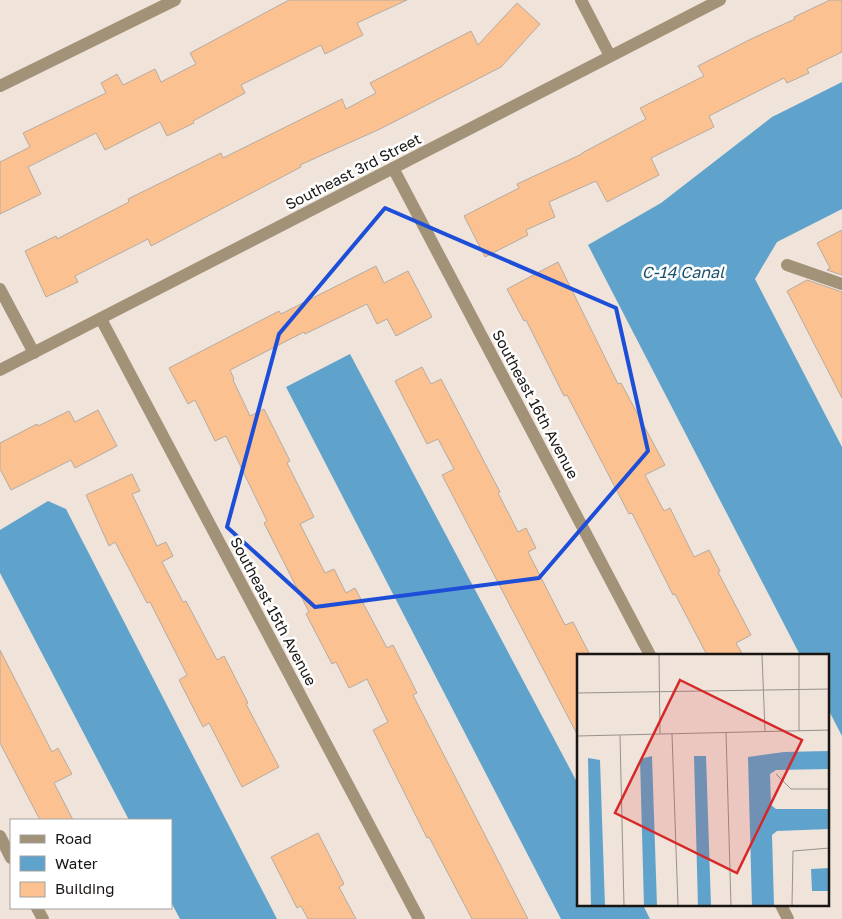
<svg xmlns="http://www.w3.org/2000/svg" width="842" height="919" font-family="'Golos Text',sans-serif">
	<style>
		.water { fill: #5fa3cd }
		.building { fill: #fbc190; stroke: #b6aba2 }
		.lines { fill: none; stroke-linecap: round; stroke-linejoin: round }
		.minor { stroke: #a29278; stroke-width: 12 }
		.marked { fill: none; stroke: #1d4ed8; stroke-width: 4; stroke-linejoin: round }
		.labels { text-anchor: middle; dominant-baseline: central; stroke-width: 5; stroke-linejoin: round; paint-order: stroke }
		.street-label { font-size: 15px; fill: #191512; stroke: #fff }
		.water-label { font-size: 16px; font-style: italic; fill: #1d516e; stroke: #fff }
		.inset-road { fill: none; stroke: #99918a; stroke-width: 1 }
		.view { fill: #d62828; fill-opacity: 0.15; stroke: #d62828; stroke-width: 2.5 }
		.inset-edge { fill: none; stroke: #191512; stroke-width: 2.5 }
	</style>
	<rect width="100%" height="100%" fill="#efe3da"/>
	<g class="water">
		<polygon points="842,82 842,209 777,242 755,279 842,447 842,736 828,709 828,655 800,655 588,245 661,203 772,117"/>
		<polygon points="350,354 578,784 578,905 643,905 650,919 561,919 286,387"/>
		<polygon points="48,501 66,509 277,919 180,919 171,902 171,820 129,820 0,573 0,530"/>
	</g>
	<g class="building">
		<polygon points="289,0 407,0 357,23 363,35 325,54 321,45 241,85 245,93 193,121 194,123 167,136 160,122 105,150 96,133 28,167 41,194 0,214 0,162 30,147 23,133 106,93 101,83 117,74 123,85 155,69 161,82 196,64 190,53"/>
		<polygon points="830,0 842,0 842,52 807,69 809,73 787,83 784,78 709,116 714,127 651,158 659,175 607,202 596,181 549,202 555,217 526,230 528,235 485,257 464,216 519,188 517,184 582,154 582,153 646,119 640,108 704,76 698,66 751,39 795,19 794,17"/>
		<polygon points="517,3 540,24 501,67 380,129 300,165 301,167 151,246 148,239 75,276 78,282 46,297 25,251 56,236 57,239 129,202 128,199 221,153 223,158 342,99 346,109 376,93 370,83 471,31 478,45"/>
		<polygon points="842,230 842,275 827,270 830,268 817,243"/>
		<polygon points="558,262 618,384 621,383 665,465 645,475 664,511 670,508 694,557 709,550 720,571 718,572 751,635 736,643 743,655 707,655 675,594 673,595 632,513 629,514 567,395 564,396 526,320 524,321 507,289"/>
		<polygon points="376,266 384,283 408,271 432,317 396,336 387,319 377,324 367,304 305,334 304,332 230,370 234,379 233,380 250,416 264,409 290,461 287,463 314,517 300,524 325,573 334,569 346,593 355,588 387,648 393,645 417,693 413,695 528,919 472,919 429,837 427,838 373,730 388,722 367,679 349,688 336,662 332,664 306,614 309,612 264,523 267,521 226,436 215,441 195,400 188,404 169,368 279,311 281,314"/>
		<polygon points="807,280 842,292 842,398 787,291"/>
		<polygon points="422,367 431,384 441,379 500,492 498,493 518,532 526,528 536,548 528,552 565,625 573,622 590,655 578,655 578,736 442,475 454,469 438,439 427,444 395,381"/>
		<polygon points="98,410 117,446 75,468 71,460 11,490 0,469 0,443 37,424 38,426 69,411 75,422"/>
		<polygon points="132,474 140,491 132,494 157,546 166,542 173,556 162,562 183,602 186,601 217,660 224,656 248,703 246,704 279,767 242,787 209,723 203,727 179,680 187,675 150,602 147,603 115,542 109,546 86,495"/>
		<polygon points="0,650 52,752 58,748 72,774 54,783 73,820 40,820 0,743"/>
		<polygon points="318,833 344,884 339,887 356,919 308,919 301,906 297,908 271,857"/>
	</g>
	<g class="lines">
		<g class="minor">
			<polyline points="581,0 610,56"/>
			<polyline points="0,86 175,0"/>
			<polyline points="393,168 650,655"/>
			<polyline points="787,265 842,284"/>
			<polyline points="0,289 34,353"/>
			<polyline points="101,319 419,919"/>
			<polyline points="0,370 720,0"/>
			<polyline points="0,836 11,858"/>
			<polyline points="781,905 788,919"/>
			<polyline points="37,908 43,919"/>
		</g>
	</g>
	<path class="marked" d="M 385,208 L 616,308 L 648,451 L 539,578 L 315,607 L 227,527 L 279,334 Z"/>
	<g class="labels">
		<g class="street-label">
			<text transform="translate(353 171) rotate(-27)">Southeast 3rd Street</text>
			<text transform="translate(536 404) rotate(62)">Southeast 16th Avenue</text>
			<text transform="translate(274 611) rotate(62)">Southeast 15th Avenue</text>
		</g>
		<g class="water-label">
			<text x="683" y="272">C-14 Canal</text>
		</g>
	</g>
	<g transform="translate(577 654)">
		<rect width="252" height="252" fill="#efe3da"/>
		<path d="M 252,97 L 252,115 L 199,116 L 193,120 L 194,151 L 199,155 L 252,155 L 252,175 L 200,177 L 195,181 L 197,252 L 175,252 L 171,103 L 207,98 ZM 75,102 L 80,252 L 67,252 L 63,105 ZM 117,102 L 129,102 L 134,252 L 121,252 ZM 11,104 L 23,106 L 28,252 L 14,252 ZM 252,214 L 252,237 L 235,237 L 234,215 Z" fill="#5fa3cd"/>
		<path class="inset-road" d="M 82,1 L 83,80M 185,1 L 188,77M 222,1 L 222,77M 0,39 L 253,35M 149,78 L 154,252M 95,80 L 101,252M 43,81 L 47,252M 0,82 L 253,76M 199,120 L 214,135 L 253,135M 215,252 L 216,197 L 253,194"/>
		<path class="view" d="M 103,26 L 225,86 L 160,219 L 38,159 Z"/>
		<rect width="252" height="252" class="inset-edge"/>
	</g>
	<rect x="10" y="819" width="162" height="90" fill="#ffffff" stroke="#a3a1a0"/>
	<rect x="20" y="835" width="25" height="8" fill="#a29278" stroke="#a3a1a0"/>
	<text x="55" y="844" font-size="15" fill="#191512">Road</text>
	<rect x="20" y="856" width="25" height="15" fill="#5fa3cd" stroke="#a3a1a0"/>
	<text x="55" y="869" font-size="15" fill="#191512">Water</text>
	<rect x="20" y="882" width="25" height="15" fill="#fbc190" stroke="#a3a1a0"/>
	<text x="55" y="894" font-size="15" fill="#191512">Building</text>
</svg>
